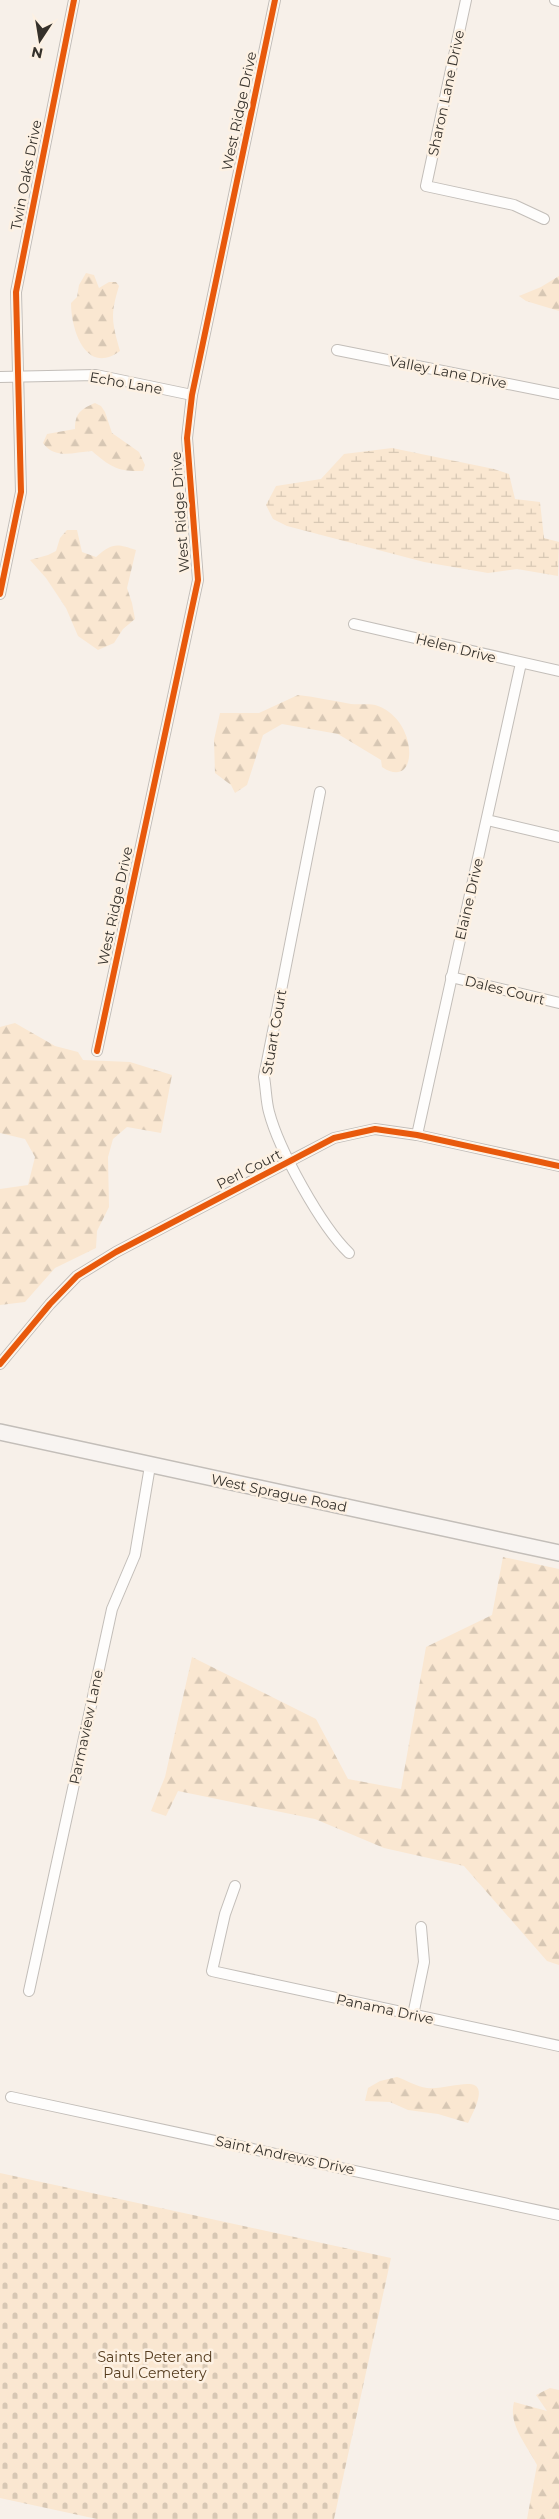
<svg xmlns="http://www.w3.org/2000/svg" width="559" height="2519" font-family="Montserrat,sans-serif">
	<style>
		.forest { fill: url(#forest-firs) }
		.wetland { fill: url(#wetland-marsh) }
		.cemetery { fill: url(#cemetery-stones) }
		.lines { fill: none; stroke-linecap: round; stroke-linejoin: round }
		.street-casing { stroke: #c3beb9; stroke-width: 12 }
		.secondary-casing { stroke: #c3beb9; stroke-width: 18 }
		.street { stroke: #fefdfc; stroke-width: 10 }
		.secondary { stroke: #f8f4f1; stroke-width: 15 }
		.cycleway-casing { stroke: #fdf1e3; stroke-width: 9 }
		.cycleway { stroke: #e8590c; stroke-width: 6 }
		.labels { text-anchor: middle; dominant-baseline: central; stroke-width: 5; stroke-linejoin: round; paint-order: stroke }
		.street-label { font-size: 14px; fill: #35312b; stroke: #fdf1e3 }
		.park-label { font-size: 14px; fill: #553c1e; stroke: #fdf1e3 }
	</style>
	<defs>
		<pattern id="forest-firs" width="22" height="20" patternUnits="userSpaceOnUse" patternTransform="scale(1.25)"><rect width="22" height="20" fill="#fae7d1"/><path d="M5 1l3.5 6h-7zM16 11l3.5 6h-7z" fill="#d7c7b4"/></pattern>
		<pattern id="wetland-marsh" width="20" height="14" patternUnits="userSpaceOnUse" patternTransform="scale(1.25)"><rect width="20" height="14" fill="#fae7d1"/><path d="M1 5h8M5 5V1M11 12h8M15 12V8" fill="none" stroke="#d7c7b4"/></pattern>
		<pattern id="cemetery-stones" width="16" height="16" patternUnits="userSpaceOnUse" patternTransform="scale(1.25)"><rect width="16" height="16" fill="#fae7d1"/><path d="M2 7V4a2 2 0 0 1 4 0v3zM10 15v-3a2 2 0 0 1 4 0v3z" fill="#d7c7b4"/></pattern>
	</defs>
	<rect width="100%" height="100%" fill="#f7f0e9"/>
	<g class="forest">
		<path d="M 86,273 L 94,275 L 99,288 L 109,282 L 116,282 L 119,286 C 110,315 112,322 120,351 C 86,376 71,330 71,303 L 77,297 L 79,285 Z"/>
		<polygon points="559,276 559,311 526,301 519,296 541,287"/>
		<path d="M 95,403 L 101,406 L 105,412 L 112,433 L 139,452 L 145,465 L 143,471 C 119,472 110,467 92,451 C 74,452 55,460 43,443 L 47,434 L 75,429 C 75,413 81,409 95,403 Z"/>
		<path d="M 67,530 L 77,530 L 82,552 L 96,557 C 112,543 116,543 136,550 L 127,588 L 132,603 L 135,619 L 123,629 L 114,643 L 98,650 L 78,636 L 66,608 L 46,578 L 30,560 L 48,555 L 56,551 L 60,538 Z"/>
		<path d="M 298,695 C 316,697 334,701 351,704 C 360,705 371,703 378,706 C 419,721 419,792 382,767 L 381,760 L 338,734 L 282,724 L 263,735 L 247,785 L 235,793 L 231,785 L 215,773 L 214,740 L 220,713 L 259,713 Z"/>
		<polygon points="15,1023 55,1046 78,1052 83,1060 130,1062 172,1075 161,1133 127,1127 113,1139 108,1157 109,1207 97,1231 96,1248 55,1268 25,1302 0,1305 0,1189 28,1185 35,1157 25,1139 0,1133 0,1027"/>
		<polygon points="503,1557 559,1569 559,1965 547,1961 464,1866 384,1848 315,1819 178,1791 166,1816 151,1811 165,1777 192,1657 316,1719 348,1779 401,1789 426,1647 492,1615"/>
		<path d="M 397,2077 C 406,2080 417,2087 427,2088 C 454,2091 500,2063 468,2123 L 438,2114 L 408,2110 L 390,2102 L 365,2101 L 368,2088 L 380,2081 Z"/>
		<path d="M 550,2388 L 559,2390 L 559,2519 L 527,2519 L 537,2465 C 527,2445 508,2425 514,2402 L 547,2411 L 536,2395 Z"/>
	</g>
	<polygon class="wetland" points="392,448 494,469 509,474 515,499 540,502 544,538 559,542 558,576 517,569 488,573 424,562 287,526 273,519 266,505 276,486 321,479 344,454"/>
	<polygon class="cemetery" points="0,2173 391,2258 334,2519 97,2519 0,2498"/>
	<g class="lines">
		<g class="street-casing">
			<g id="street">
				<polyline points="466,0 426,186 514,205 544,219"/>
				<polyline points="555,0 559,1"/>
				<polyline points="337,350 559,394"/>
				<polyline points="0,377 96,375 192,395"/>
				<polyline points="0,594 21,492 16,292 74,0"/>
				<polyline points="354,624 559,671"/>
				<path d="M 320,792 L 264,1077 C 266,1088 266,1101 269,1112 C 279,1150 321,1226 349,1253"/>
				<polyline points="487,820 559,837"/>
				<polyline points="451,977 559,1003"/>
				<polyline points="97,1051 198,580 187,438 192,395 275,0"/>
				<polyline points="417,1135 521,663"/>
				<polyline points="0,1364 50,1304 77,1276 116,1252 334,1138 375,1129 417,1135 559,1166"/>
				<polyline points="235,1886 225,1914 212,1971 559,2046"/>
				<polyline points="29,1991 112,1609 135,1555 150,1466"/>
				<polyline points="413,2015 424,1962 421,1927"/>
				<polyline points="11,2097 559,2215"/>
			</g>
		</g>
		<g class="secondary-casing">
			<polyline id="secondary" points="0,1432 559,1553"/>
		</g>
		<use href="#street" class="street"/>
		<use href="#secondary" class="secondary"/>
		<g class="cycleway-casing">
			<g id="cycleway">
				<polyline points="0,594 21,492 16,292 74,0"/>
				<polyline points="97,1051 198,580 187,438 192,395 275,0"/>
				<polyline points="0,1364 50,1304 77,1276 116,1252 334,1138 375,1129 417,1135 559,1166"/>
			</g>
		</g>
		<use href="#cycleway" class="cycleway"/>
	</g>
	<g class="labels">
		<g class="street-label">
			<text transform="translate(446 93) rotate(-78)">Sharon Lane Drive</text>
			<text transform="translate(239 111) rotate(-78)">West Ridge Drive</text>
			<text transform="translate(26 175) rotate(-79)">Twin Oaks Drive</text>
			<text transform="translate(448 372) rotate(11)">Valley Lane Drive</text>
			<text transform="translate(126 383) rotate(10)">Echo Lane</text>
			<text transform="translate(180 512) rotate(-94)">West Ridge Drive</text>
			<text transform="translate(456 648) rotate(14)">Helen Drive</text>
			<text transform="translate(469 899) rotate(-77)">Elaine Drive</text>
			<text transform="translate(115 906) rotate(-78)">West Ridge Drive</text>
			<text transform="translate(505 990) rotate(14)">Dales Court</text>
			<text transform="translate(274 1032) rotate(-80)">Stuart Court</text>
			<text transform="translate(249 1169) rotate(-27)">Perl Court</text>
			<text transform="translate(279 1493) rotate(12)">West Sprague Road</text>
			<text transform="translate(86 1727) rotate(-78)">Parmaview Lane</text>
			<text transform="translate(385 2009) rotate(12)">Panama Drive</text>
			<text transform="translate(285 2155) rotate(12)">Saint Andrews Drive</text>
		</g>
		<g class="park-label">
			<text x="155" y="2357">Saints Peter and<tspan x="155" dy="16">Paul Cemetery</tspan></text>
		</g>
	</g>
	<g transform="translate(40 40) rotate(192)" stroke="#fdf1e3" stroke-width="4" paint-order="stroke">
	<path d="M0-4L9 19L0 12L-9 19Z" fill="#35312b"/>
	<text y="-8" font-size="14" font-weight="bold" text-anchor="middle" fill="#35312b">N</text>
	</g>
</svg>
